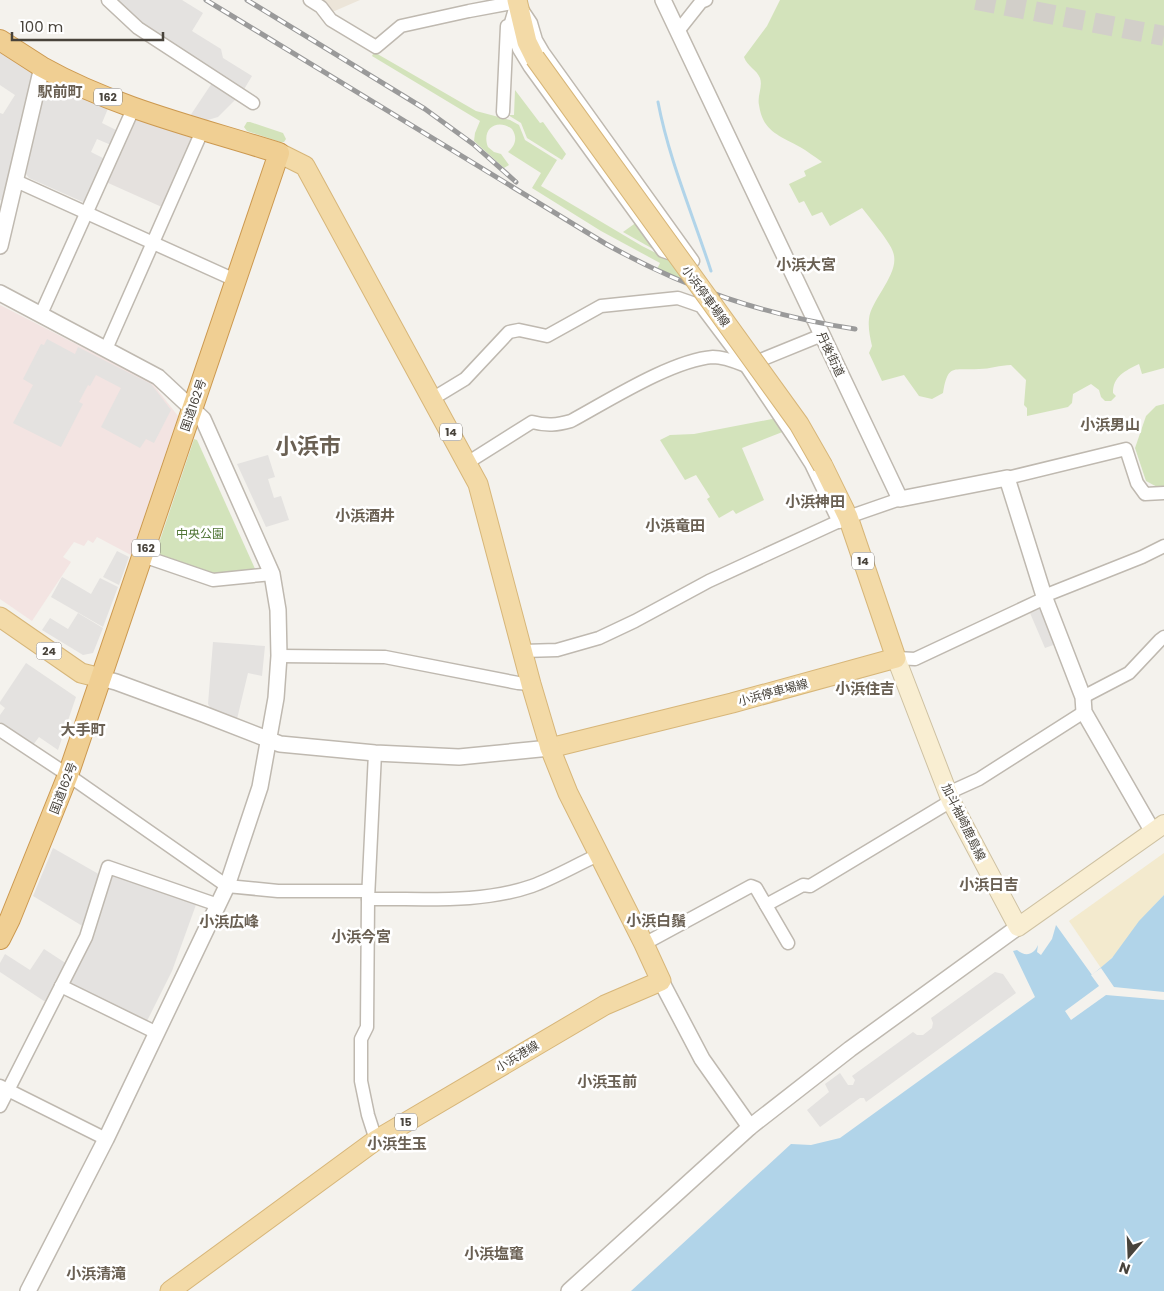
<svg xmlns="http://www.w3.org/2000/svg" width="1164" height="1291" font-family="Poppins,'Noto Sans JP',sans-serif">
	<style>
		.industrial { fill: #e5e1de }
		.education { fill: #ece5d9 }
		.medical { fill: #f3e4e2 }
		.green { fill: #d3e3bb }
		.sand { fill: #f3eace }
		.parking { fill: #e4e2e0 }
		.water { fill: #b1d4e9 }
		.pier { fill: #f4f2ed }
		.lines { fill: none; stroke-linecap: round; stroke-linejoin: round }
		.stream { stroke: #b1d4e9; stroke-width: 3 }
		.trunk-tunnel { stroke: #d2cfc9; stroke-width: 20; stroke-dasharray: 20 10; stroke-linecap: butt }
		.minor-casing { stroke: #bfb9b0; stroke-width: 15 }
		.tertiary-casing { stroke: #bfb9b0; stroke-width: 18 }
		.secondary-casing { stroke: #cec1a2; stroke-width: 20 }
		.primary-casing { stroke: #d7b679; stroke-width: 21 }
		.trunk-casing { stroke: #cc9950; stroke-width: 22 }
		.minor { stroke: #fff; stroke-width: 12 }
		.tertiary { stroke: #fff; stroke-width: 15 }
		.secondary { stroke: #f9eed2; stroke-width: 18 }
		.primary { stroke: #f3daa7; stroke-width: 19 }
		.trunk { stroke: #f0cf93; stroke-width: 20 }
		.rail-casing { stroke: #9a9a9a; stroke-width: 5 }
		.rail { stroke: #fff; stroke-width: 3; stroke-dasharray: 9; stroke-linecap: butt }
		.primary-bridge-casing { stroke: #d7b679; stroke-width: 21; stroke-linecap: butt }
		.primary-bridge { stroke: #f3daa7; stroke-width: 19 }
		.labels { text-anchor: middle; dominant-baseline: central; stroke-width: 5; stroke-linejoin: round; paint-order: stroke }
		.shield { fill: #fff; stroke: #7f7b76; stroke-width: 1 }
		.shield-label { font-size: 11px; font-weight: bold; fill: #48433b }
		.street-label { font-size: 12px; fill: #48433b; stroke: #fff }
		.park-label { font-size: 12px; fill: #4f7434; stroke: #fff }
		.quarter-label { font-size: 15px; font-weight: bold; fill: #6a6053; stroke: #fff }
		.town-label { font-size: 22px; font-weight: bold; fill: #6a6053; stroke: #fff }
	</style>
	<rect width="100%" height="100%" fill="#f4f2ed"/>
	<polygon class="industrial" points="135,118 195,137 164,208 106,182"/>
	<polygon class="education" points="316,0 360,0 330,13"/>
	<polygon class="medical" points="0,305 152,383 178,416 131,555 97,537 93,543 88,540 84,546 74,542 63,557 71,562 32,621 0,599"/>
	<g class="green">
		<path d="M 780,0 L 1164,0 L 1164,368 L 1142,374 L 1139,364 C 1125,371 1113,376 1113,393 L 1116,396 L 1111,401 L 1105,401 L 1101,397 L 1099,390 L 1091,384 L 1073,394 L 1072,403 L 1068,407 L 1027,416 L 1027,408 L 1024,405 L 1026,380 L 1011,365 C 1000,365 990,369 979,369 C 954,371 948,362 943,393 L 932,399 L 919,396 L 904,375 L 882,381 L 869,353 L 872,346 C 870,337 868,328 869,319 C 871,299 901,273 893,252 C 890,242 869,217 862,208 L 830,226 L 822,212 L 812,216 L 804,201 L 799,203 L 789,184 L 806,176 L 804,171 L 822,162 C 815,157 807,151 800,147 C 779,135 763,132 759,105 C 757,96 763,87 760,78 C 757,70 747,66 744,57 L 767,26 Z"/>
		<path d="M 374,52 L 476,111 L 510,120 L 519,125 L 525,140 L 557,160 L 541,186 L 642,246 L 668,259 L 683,280 L 657,269 L 660,263 L 601,231 L 532,188 L 541,173 L 508,152 C 515,146 518,138 512,129 C 497,118 481,129 488,147 L 494,152 L 501,154 L 509,165 L 504,168 L 474,141 L 475,133 L 480,121 L 372,56 Z"/>
		<polygon points="515,90 540,123 543,122 566,154 562,160 527,138 521,123 508,115 514,115"/>
		<polygon points="247,122 250,122 283,133 286,139 284,142 280,142 247,131 244,127"/>
		<polygon points="637,222 660,253 623,232"/>
		<polygon points="1164,404 1164,488 1161,489 1146,481 1135,448 1146,416 1156,406"/>
		<polygon points="777,418 785,431 742,448 764,500 736,514 733,510 719,518 707,499 710,497 696,475 685,480 660,440 670,435 694,434"/>
		<polygon points="194,439 197,440 256,571 217,575 158,557 156,552"/>
	</g>
	<polygon class="sand" points="1164,853 1164,895 1149,911 1118,952 1101,968 1069,921"/>
	<g class="parking">
		<polygon points="114,0 182,0 203,13 192,31 221,49 223,58 252,76 243,91 141,25"/>
		<polygon points="0,51 33,72 3,201 0,200 0,113 3,114 15,95 0,85"/>
		<polygon points="46,79 109,106 102,123 118,131 111,145 97,139 91,152 105,159 87,199 83,202 29,178 26,174"/>
		<polygon points="212,83 236,99 218,117 204,121 190,116"/>
		<polygon points="47,339 75,354 78,347 151,384 171,410 154,443 146,439 140,448 101,427 121,388 96,375 90,386 88,385 79,402 83,404 61,447 13,423 33,385 23,379 41,344 44,345"/>
		<polygon points="268,455 275,477 268,479 274,498 281,496 289,520 266,527 237,464"/>
		<polygon points="117,551 129,557 119,585 103,577"/>
		<polygon points="62,577 91,594 100,578 118,587 103,627 51,597"/>
		<polygon points="1041,608 1056,644 1045,648 1030,613"/>
		<polygon points="78,613 103,628 93,653 83,655 42,630 50,618 68,629"/>
		<polygon points="213,642 265,646 262,676 248,673 237,719 211,709 208,704"/>
		<polygon points="26,663 76,697 58,750 39,737 33,745 0,722 0,715 5,708 0,704 0,702"/>
		<polygon points="53,848 102,876 84,927 33,896"/>
		<polygon points="112,875 118,875 197,902 172,971 146,1023 71,987 69,980"/>
		<polygon points="44,949 67,964 47,1003 0,972 0,963 5,954 30,970"/>
		<polygon points="995,972 1003,974 1016,993 866,1102 864,1098 860,1098 820,1127 807,1110 829,1092 825,1084 840,1073 848,1085 853,1085 855,1080 852,1076 913,1032 917,1035 923,1035 932,1028 933,1023 931,1018"/>
	</g>
	<path class="water" d="M 1164,895 L 1164,1291 L 631,1291 L 791,1144 L 811,1145 L 840,1138 L 1035,997 L 1013,951 L 1017,950 C 1025,957 1034,955 1038,945 L 1037,952 L 1041,955 L 1052,939 L 1056,925 L 1092,975 L 1112,958 L 1139,921 Z"/>
	<polygon class="pier" points="1101,968 1114,987 1164,992 1164,1000 1106,995 1071,1020 1065,1011 1099,986 1091,975"/>
	<g class="lines">
		<path class="stream" d="M 658,102 C 669,160 693,215 711,271"/>
		<polyline class="trunk-tunnel" points="976,0 1164,36"/>
		<g class="minor-casing">
			<g id="minor">
				<polyline points="108,0 138,28 253,103"/>
				<polyline points="310,0 321,7 331,20 376,47 401,26 469,11 517,2"/>
				<polygon points="517,2 531,23 536,40 543,52 693,261 663,251 530,67 519,49 510,26"/>
				<polyline points="678,31 701,2 706,0"/>
				<polyline points="503,112 507,26"/>
				<polyline points="16,181 235,280"/>
				<polyline points="41,314 134,107"/>
				<polyline points="106,349 203,129"/>
				<polyline points="432,399 465,379 509,332 519,330 547,336 601,306 678,298 701,306 746,366 797,442 811,464 839,522"/>
				<path d="M 467,463 L 532,422 C 547,426 557,425 571,421 C 608,401 672,360 713,357 C 725,357 736,362 746,366 L 822,335"/>
				<polyline points="1007,478 1126,449 1137,483 1145,494 1164,493"/>
				<polyline points="143,556 213,580 272,574"/>
				<polyline points="1044,596 1142,557 1164,546"/>
				<polyline points="523,651 557,650 599,638 635,621 709,581 848,517 900,499"/>
				<polyline points="279,656 385,657 518,683 531,684"/>
				<polyline points="896,658 915,659 1045,598"/>
				<polyline points="1083,697 1129,673 1160,640 1164,637"/>
				<polyline points="0,730 68,775 227,886 278,891 368,891"/>
				<polyline points="375,753 368,899 367,1027 361,1039 361,1081 368,1115 376,1140"/>
				<polyline points="948,793 979,779 1084,712"/>
				<path d="M 368,899 C 422,898 480,904 532,886 C 554,878 576,865 598,855"/>
				<polyline points="766,905 803,885 810,886 951,801"/>
				<polyline points="644,944 751,886 756,888 788,943"/>
				<polyline points="61,986 157,1033"/>
				<polyline points="0,1086 106,1139"/>
				<polyline points="0,1106 86,937 108,867 218,905"/>
			</g>
		</g>
		<g class="tertiary-casing">
			<g id="tertiary">
				<polyline points="663,0 900,499 1007,478 1044,596 1083,697 1084,712 1153,832"/>
				<polyline points="0,246 42,67"/>
				<polyline points="0,293 158,377 203,419 272,574 278,610 279,656 276,698 260,787 227,886 106,1139 28,1291"/>
				<polyline points="101,678 116,682 203,714 280,744 375,753 459,757 550,748"/>
				<polyline points="661,981 702,1059 750,1127"/>
				<polyline points="569,1291 750,1127 850,1049 1018,927"/>
			</g>
		</g>
		<g class="secondary-casing">
			<polyline id="secondary" points="896,658 951,801 1018,927 1164,824"/>
		</g>
		<g class="primary-casing">
			<g id="primary">
				<polyline points="517,0 527,42 535,58"/>
				<polyline points="0,617 81,673 101,678"/>
				<polyline points="550,748 732,703 896,658 848,517 823,466"/>
				<polyline points="170,1291 376,1140 605,1005 661,981 644,944 568,793 550,748 531,684 478,484 305,166 279,153"/>
			</g>
		</g>
		<g class="trunk-casing">
			<path id="trunk" d="M 0,40 C 14,49 28,58 42,67 C 115,108 200,128 279,153 L 68,775 L 10,919 L 0,939"/>
		</g>
		<use href="#minor" class="minor"/>
		<use href="#tertiary" class="tertiary"/>
		<use href="#secondary" class="secondary"/>
		<use href="#primary" class="primary"/>
		<use href="#trunk" class="trunk"/>
		<g class="rail-casing">
			<g id="rail">
				<path d="M 206,0 L 606,244 C 686,289 765,315 855,329"/>
				<polyline points="247,0 425,109 473,144 516,182"/>
			</g>
		</g>
		<use href="#rail" class="rail"/>
		<g class="primary-bridge-casing">
			<polyline id="primary-bridge" points="535,58 799,424 823,466"/>
		</g>
		<use href="#primary-bridge" class="primary-bridge"/>
	</g>
	<g class="labels">
		<g class="shield">
			<rect x="94" y="88.5" width="28" height="17" rx="4"/>
			<rect x="440" y="423.5" width="22" height="17" rx="4"/>
			<rect x="132" y="539.5" width="28" height="17" rx="4"/>
			<rect x="852" y="552.5" width="22" height="17" rx="4"/>
			<rect x="36.5" y="642.5" width="25" height="17" rx="4"/>
			<rect x="395" y="1113.5" width="22" height="17" rx="4"/>
		</g>
		<g class="shield-label">
			<text x="108" y="97">162</text>
			<text x="451" y="432">14</text>
			<text x="146" y="548">162</text>
			<text x="863" y="561">14</text>
			<text x="49" y="651">24</text>
			<text x="406" y="1122">15</text>
		</g>
		<g class="street-label">
			<text transform="translate(706 296) rotate(54)">小浜停車場線</text>
			<text transform="translate(831 354) rotate(65)">丹後街道</text>
			<text transform="translate(193 405) rotate(-71)">国道162号</text>
			<text transform="translate(773 692) rotate(-15)">小浜停車場線</text>
			<text transform="translate(63 788) rotate(-69)">国道162号</text>
			<text transform="translate(964 822) rotate(64)">加斗袖崎鹿島線</text>
			<text transform="translate(517 1056) rotate(-31)">小浜港線</text>
		</g>
		<g class="park-label">
			<text x="200" y="533">中央公園</text>
		</g>
		<g class="quarter-label">
			<text x="60" y="91">駅前町</text>
			<text x="806" y="264">小浜大宮</text>
			<text x="1110" y="424">小浜男山</text>
			<text x="815" y="501">小浜神田</text>
			<text x="365" y="515">小浜酒井</text>
			<text x="675" y="525">小浜竜田</text>
			<text x="865" y="688">小浜住吉</text>
			<text x="83" y="729">大手町</text>
			<text x="989" y="884">小浜日吉</text>
			<text x="656" y="920">小浜白鬚</text>
			<text x="229" y="921">小浜広峰</text>
			<text x="361" y="936">小浜今宮</text>
			<text x="607" y="1081">小浜玉前</text>
			<text x="397" y="1143">小浜生玉</text>
			<text x="494" y="1253">小浜塩竃</text>
			<text x="96" y="1273">小浜清滝</text>
		</g>
		<g class="town-label">
			<text x="308" y="446">小浜市</text>
		</g>
	</g>
	<g transform="translate(1129 1256) rotate(199)" stroke="#ffffff" stroke-width="4" paint-order="stroke">
	<path d="M0-4L9 19L0 12L-9 19Z" fill="#48433b"/>
	<text y="-8" font-size="14" font-weight="bold" text-anchor="middle" fill="#48433b">N</text>
	</g>
	<path d="M12 32v8h151v-8" fill="none" stroke="#48433b" stroke-width="2.5"/>
	<text x="20" y="32" font-size="15" fill="#48433b" stroke="#ffffff" stroke-width="4" paint-order="stroke">100 m</text>
</svg>
